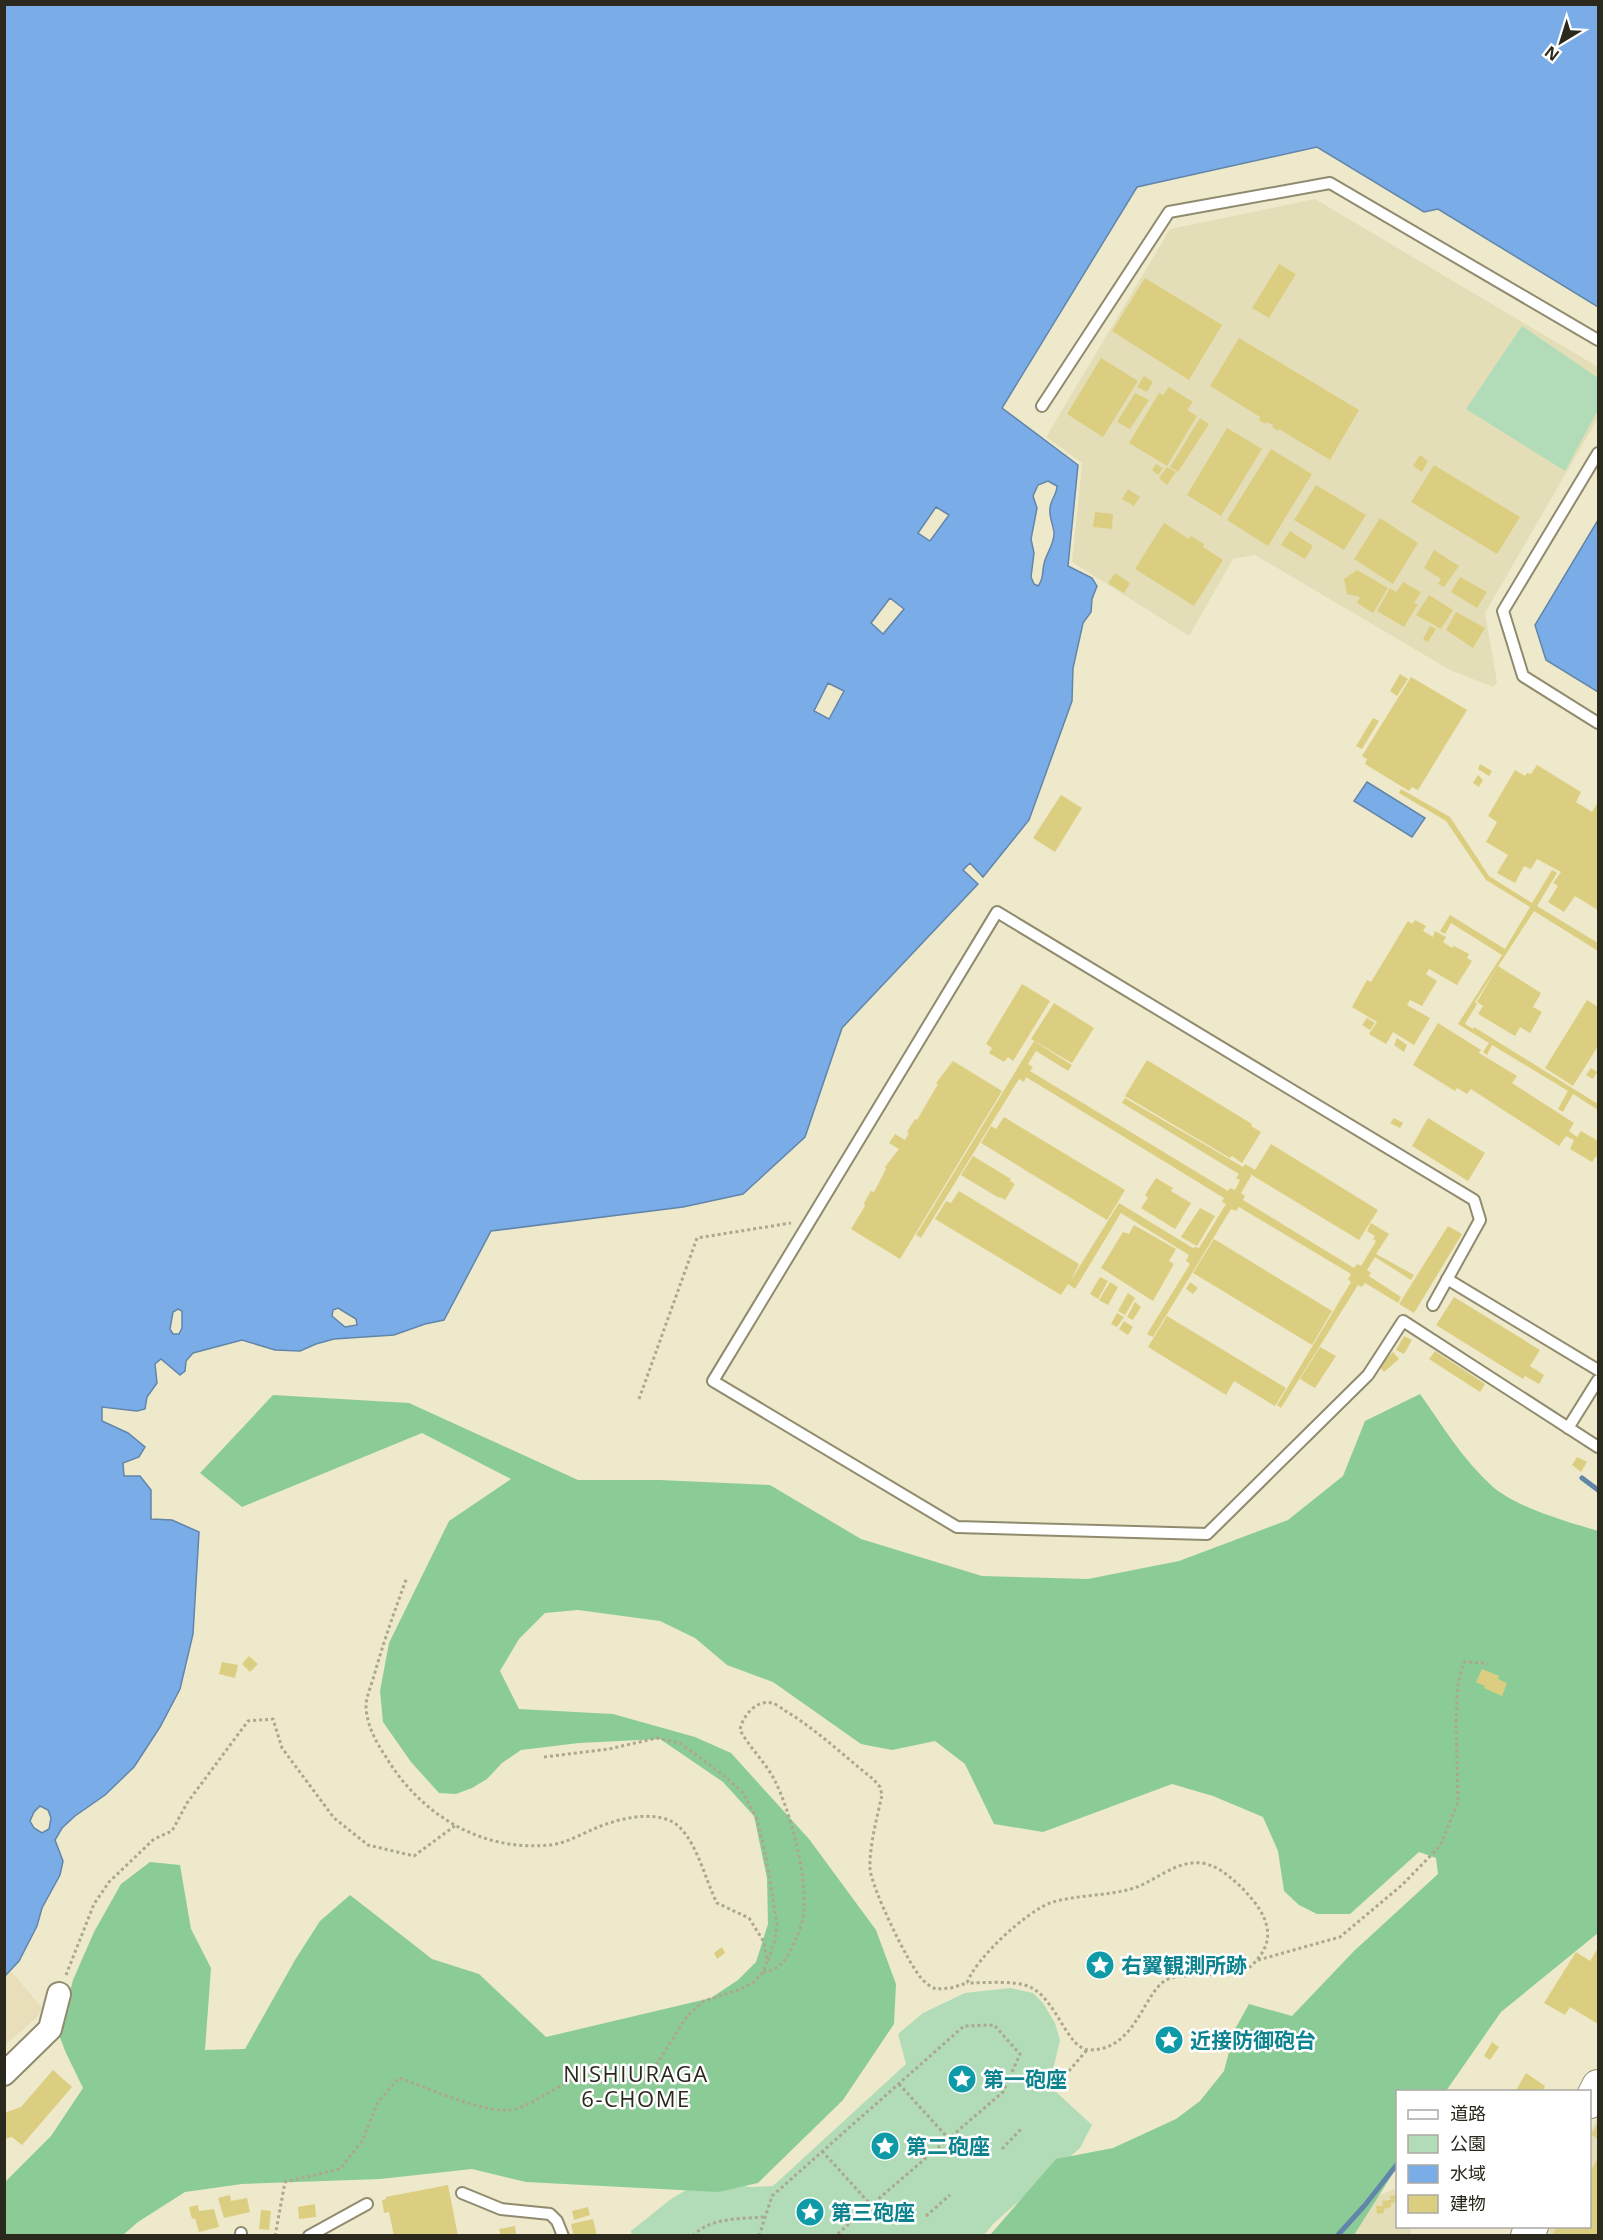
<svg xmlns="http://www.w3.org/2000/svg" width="1603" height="2240" font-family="'Open Sans','Noto Sans JP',sans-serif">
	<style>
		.built { fill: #e4deb8 }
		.green { fill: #b1dcb7 }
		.forest { fill: #8bcc96 }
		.sand { fill: #e8deb9 }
		.water { fill: #7aade7; stroke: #6285aa; stroke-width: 1.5; fill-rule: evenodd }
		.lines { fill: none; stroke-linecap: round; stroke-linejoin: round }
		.stream { stroke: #6285aa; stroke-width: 5 }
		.building { fill: #dcce80 }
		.lane-casing { stroke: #908b6e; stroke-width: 14 }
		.street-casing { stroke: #908b6e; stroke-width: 26 }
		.secondary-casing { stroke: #908b6e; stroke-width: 34 }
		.path { stroke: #aca88f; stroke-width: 3; stroke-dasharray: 3 3; stroke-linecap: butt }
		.lane { stroke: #fff; stroke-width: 10 }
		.street { stroke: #fff; stroke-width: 22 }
		.secondary { stroke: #fff; stroke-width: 32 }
		.labels { text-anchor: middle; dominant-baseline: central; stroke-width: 5; stroke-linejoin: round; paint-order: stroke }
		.culture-label { font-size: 21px; font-weight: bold; fill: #0d838f; stroke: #fff; text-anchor: start }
		.neighbourhood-label { font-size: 22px; letter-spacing: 1.5px; fill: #2b291d; stroke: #fff }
	</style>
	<rect width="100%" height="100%" fill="#eee9ca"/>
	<g class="built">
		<polygon points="1315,199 1598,367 1598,418 1485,613 1497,682 1493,687 1450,670 1255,555 1233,559 1189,636 1072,562 1082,463 1046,437 1170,229"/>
		<polygon points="1598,2116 1598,2235 1542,2236 1546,2227 1590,2226 1590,2133"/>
		<polygon points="1394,2189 1397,2190 1398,2226 1411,2227 1411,2235 1344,2236 1362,2203"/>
	</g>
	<g class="green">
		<polygon points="1522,326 1598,378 1598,410 1565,471 1466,409"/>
		<polygon points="1010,1988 1033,1993 1043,2003 1055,2023 1060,2040 1052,2074 1054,2090 1092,2125 1080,2148 994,2223 984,2235 632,2236 631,2231 671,2199 705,2179 750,2187 773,2186 906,2064 898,2034 923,2013 965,1993"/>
	</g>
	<path class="forest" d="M 1420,1394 C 1442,1425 1463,1460 1492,1486 C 1517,1508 1566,1521 1598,1531 L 1598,1933 L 1501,2012 L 1446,2091 L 1398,2092 L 1397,2167 L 1354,2235 L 990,2235 L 1056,2159 L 1113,2148 L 1176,2119 L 1200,2101 L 1224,2071 L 1235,2029 L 1249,2004 L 1292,2016 L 1354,1951 L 1438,1874 L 1436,1858 L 1419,1852 L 1350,1914 L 1317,1914 L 1299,1905 L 1284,1891 L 1278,1851 L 1263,1817 L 1213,1796 L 1172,1784 L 1043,1832 L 994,1824 L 965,1764 L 935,1741 L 892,1750 L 861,1744 L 773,1682 L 727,1665 L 695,1638 L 660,1621 L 578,1610 L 545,1613 L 519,1639 L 500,1671 L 519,1709 L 613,1714 L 695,1737 L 731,1753 L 809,1839 L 876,1930 L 896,1984 L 894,2024 L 843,2100 L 758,2183 L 718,2192 L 526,2182 L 472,2169 L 380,2179 L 242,2184 L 185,2192 L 138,2222 L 123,2235 L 5,2236 L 5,2182 L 51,2136 L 83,2088 L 66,2053 L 59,2035 L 73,1980 L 94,1932 L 121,1884 L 150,1862 L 180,1865 L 191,1929 L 211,1968 L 205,2050 L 245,2049 L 295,1960 L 320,1921 L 350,1895 L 432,1959 L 479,1974 L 546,2037 L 711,1998 L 738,1980 L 756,1962 L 768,1924 L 767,1878 L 754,1816 L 723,1782 L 660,1739 L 579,1743 L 521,1750 L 502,1763 L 487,1779 L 472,1788 L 456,1794 L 439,1793 L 411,1762 L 383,1722 L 380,1691 L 389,1643 L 449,1521 L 511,1479 L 422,1433 L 242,1507 L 200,1473 L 273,1395 L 409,1403 L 578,1480 L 660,1480 L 770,1485 L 861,1539 L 982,1576 L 1088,1579 L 1179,1561 L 1288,1520 L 1343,1476 L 1365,1421 Z"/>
	<polygon class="sand" points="10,1970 42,2008 36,2018 5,2045 5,1977"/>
	<g class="water">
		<path d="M 5,4 L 1598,5 L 1598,307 L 1438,209 L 1424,212 L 1317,147 L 1137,187 L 1002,408 L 1078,465 L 1068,566 L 1092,578 L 1097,586 L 1092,599 L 1091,612 L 1083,623 L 1073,668 L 1072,701 L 1029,820 L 983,877 L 970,863 L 963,870 L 978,884 L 842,1028 L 805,1137 L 743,1194 L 683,1207 L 491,1231 L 444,1320 L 425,1324 L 394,1335 L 334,1339 L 316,1344 L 300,1351 L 275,1350 L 242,1340 L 193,1353 L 186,1361 L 185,1371 L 180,1375 L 161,1359 L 155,1364 L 157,1383 L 147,1397 L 145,1409 L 137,1411 L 102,1407 L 102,1421 L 128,1433 L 145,1447 L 139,1457 L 123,1463 L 124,1476 L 140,1476 L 151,1490 L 151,1519 L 172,1520 L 199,1532 L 193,1634 L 180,1689 L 160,1727 L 134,1767 L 105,1795 L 75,1816 L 62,1828 L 55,1840 L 63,1861 L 60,1875 L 42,1908 L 37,1926 L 19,1961 L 5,1976 ZM 1048,481 L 1057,486 C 1057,495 1050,500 1050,509 C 1049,517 1053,524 1054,532 C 1055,544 1046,553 1044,564 C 1042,572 1044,579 1038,586 L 1034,584 L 1031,577 L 1034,553 L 1031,539 L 1037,508 L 1033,496 L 1038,485 ZM 936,507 L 949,515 L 930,541 L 918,533 ZM 890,598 L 904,609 L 883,634 L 871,623 ZM 828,683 L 844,691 L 829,719 L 814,711 ZM 338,1308 L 356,1319 L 357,1325 L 345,1327 L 332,1316 L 333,1310 ZM 178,1309 L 182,1311 L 182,1328 L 179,1334 L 173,1334 L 170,1329 L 173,1312 ZM 40,1806 L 48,1810 L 51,1818 L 49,1829 L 42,1833 L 34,1828 L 30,1821 L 34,1812 Z"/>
		<polygon points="1598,520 1598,692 1546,660 1535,625"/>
		<polygon points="1367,782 1425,818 1412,837 1354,801"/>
	</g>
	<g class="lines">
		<g class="stream">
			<polyline points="1582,1478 1598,1490"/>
			<polyline points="1337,2236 1365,2205 1398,2163"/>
		</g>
	</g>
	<g class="building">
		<polygon points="1279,264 1296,274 1269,318 1252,308"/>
		<polygon points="1145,278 1222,325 1189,380 1112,331"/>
		<polygon points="1239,338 1359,410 1330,460 1279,429 1278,431 1272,427 1273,425 1266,422 1265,424 1259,420 1260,417 1210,386"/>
		<polygon points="1101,358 1138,381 1103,437 1067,414"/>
		<polygon points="1144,376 1153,382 1147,392 1137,387"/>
		<polygon points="1169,387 1193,402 1187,410 1197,416 1167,466 1129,443 1159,393 1163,395"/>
		<polygon points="1135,393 1149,400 1130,429 1117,422"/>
		<polygon points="1200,418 1209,424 1178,472 1170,467"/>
		<polygon points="1227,428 1262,449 1221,516 1187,495"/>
		<polygon points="1271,449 1312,474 1268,546 1227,520"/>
		<polygon points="1420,455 1428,461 1422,472 1413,466"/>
		<polygon points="1156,464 1163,468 1158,475 1152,470"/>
		<polygon points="1434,465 1520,517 1497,554 1411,502"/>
		<polygon points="1167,467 1176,472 1167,485 1159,478"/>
		<polygon points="1316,485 1366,515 1344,550 1294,520"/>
		<polygon points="1128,489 1140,497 1134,506 1122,499"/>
		<polygon points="1095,512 1113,514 1112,529 1093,527"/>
		<polygon points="1380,518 1418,543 1393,584 1354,559"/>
		<polygon points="1164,523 1189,539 1191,536 1204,544 1203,547 1223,560 1194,606 1135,569"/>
		<polygon points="1290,531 1313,546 1305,559 1281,545"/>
		<polygon points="1434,550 1459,566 1444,587 1438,584 1441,579 1424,568"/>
		<polygon points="1357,570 1388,588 1373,613 1357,603 1360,597 1347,594 1344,579"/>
		<polygon points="1115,573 1130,583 1124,593 1108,583"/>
		<polygon points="1460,577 1487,592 1477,608 1451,592"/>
		<polygon points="1403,582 1421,592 1414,603 1418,604 1404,627 1377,611 1390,588 1396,592"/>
		<polygon points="1429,595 1453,610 1441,629 1416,615"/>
		<polygon points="1456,612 1485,628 1473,648 1446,630"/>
		<polygon points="1430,626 1436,629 1428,642 1423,639"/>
		<polygon points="1400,674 1408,679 1397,696 1390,691"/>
		<polygon points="1411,677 1467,710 1418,790 1412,787 1409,791 1365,764 1367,759 1362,756"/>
		<polygon points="1373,718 1379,721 1362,749 1356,746"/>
		<polygon points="1480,764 1492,771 1489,776 1478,769"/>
		<polygon points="1537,765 1581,792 1576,802 1592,812 1598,802 1598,910 1575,896 1564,912 1548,902 1558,886 1553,883 1561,872 1537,859 1531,869 1524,866 1515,883 1497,873 1508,855 1486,842 1497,822 1488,816 1515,770 1525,776 1527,773 1531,774"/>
		<polygon points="1478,775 1483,780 1479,787 1473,783"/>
		<polygon points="1401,789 1450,817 1489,876 1532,903 1552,870 1557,873 1537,906 1598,943 1598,951 1534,911 1475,1002 1477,1004 1465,1024 1473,1029 1474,1027 1598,1104 1598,1110 1573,1094 1563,1112 1558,1109 1568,1091 1492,1045 1487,1055 1483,1052 1489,1043 1458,1024 1502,955 1451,923 1445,934 1440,931 1450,915 1505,949 1530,907 1486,880 1446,821 1399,793"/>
		<polygon points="1061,795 1082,808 1055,852 1033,838"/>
		<polygon points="1415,920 1426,926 1423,931 1433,937 1435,931 1446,937 1443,942 1452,948 1454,946 1469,954 1467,958 1472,961 1457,985 1429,969 1426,974 1437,981 1422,1006 1410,1000 1407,1005 1430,1018 1414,1045 1393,1032 1386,1044 1369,1034 1377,1022 1352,1007 1367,980 1371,982 1408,921 1412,924"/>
		<polygon points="1498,966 1541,993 1533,1007 1542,1012 1530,1033 1520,1027 1515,1036 1478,1014 1483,1006 1477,1002"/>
		<polygon points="1022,984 1050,1001 1013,1061 1008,1057 1004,1062 989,1053 992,1048 986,1044"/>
		<polygon points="1587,1000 1598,1007 1598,1046 1573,1086 1545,1068"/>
		<polygon points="1054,1003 1094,1028 1072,1063 1031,1039"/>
		<polygon points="1367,1018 1375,1023 1370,1030 1362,1025"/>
		<polygon points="1438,1023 1481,1050 1479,1053 1517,1076 1512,1083 1574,1123 1569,1131 1577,1137 1581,1131 1598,1141 1598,1158 1596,1156 1592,1162 1570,1149 1574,1140 1566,1136 1559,1146 1471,1089 1467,1094 1457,1088 1455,1091 1413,1065"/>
		<polygon points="1397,1038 1407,1045 1404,1052 1394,1045"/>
		<polygon points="1034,1041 1072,1065 1068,1071 1036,1051 1028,1064 1033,1067 1030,1071 1228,1191 1230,1188 1235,1190 1240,1180 1236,1178 1239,1174 1122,1103 1125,1098 1243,1167 1245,1164 1255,1170 1271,1144 1378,1210 1359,1240 1250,1174 1251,1176 1241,1193 1245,1196 1243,1200 1354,1268 1357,1264 1361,1266 1376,1241 1373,1239 1375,1236 1367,1231 1371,1223 1389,1234 1376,1254 1414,1275 1411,1280 1375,1257 1367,1270 1371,1273 1369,1276 1401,1297 1398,1303 1365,1283 1362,1287 1358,1285 1281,1408 1277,1405 1351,1282 1348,1279 1351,1274 1239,1207 1236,1211 1231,1209 1153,1337 1147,1334 1190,1264 1186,1261 1189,1255 1121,1213 1075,1289 1068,1284 1061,1295 935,1219 946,1201 951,1203 959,1191 1079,1264 1070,1282 1119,1203 1193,1248 1195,1247 1199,1248 1226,1204 1222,1202 1224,1198 1026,1077 1024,1082 1019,1079 921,1238 916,1235"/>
		<polygon points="1147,1060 1252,1124 1251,1126 1261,1132 1242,1163 1232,1156 1230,1158 1125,1096"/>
		<polygon points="953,1061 1002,1091 900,1259 851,1229 865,1206 864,1203 871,1191 874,1192 886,1169 885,1167 899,1149 889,1143 895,1134 905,1140 909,1133 907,1132 915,1119 917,1120 938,1084 936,1083"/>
		<polygon points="1591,1068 1597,1072 1593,1079 1586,1075"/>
		<polygon points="1004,1117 1125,1190 1107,1220 981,1143 991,1126 996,1129"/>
		<polygon points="1394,1118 1403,1123 1400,1128 1390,1123"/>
		<polygon points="1428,1118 1485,1153 1468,1181 1412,1146"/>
		<polygon points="973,1156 1011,1179 1010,1181 1015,1184 1005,1200 1000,1197 999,1198 961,1175"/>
		<polygon points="1156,1178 1173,1188 1171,1191 1191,1203 1175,1229 1141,1208 1148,1198 1145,1195"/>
		<polygon points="1200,1208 1215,1216 1197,1246 1181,1237"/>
		<polygon points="1134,1225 1176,1249 1169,1261 1174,1264 1153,1301 1101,1268 1123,1232 1129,1234"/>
		<polygon points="1448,1226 1462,1234 1414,1313 1399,1304"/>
		<polygon points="1214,1239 1332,1311 1312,1345 1193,1273"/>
		<polygon points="1100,1277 1108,1281 1098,1299 1090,1294"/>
		<polygon points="1110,1282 1118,1287 1108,1305 1099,1300"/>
		<polygon points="1190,1282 1198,1288 1193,1294 1186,1289"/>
		<polygon points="1128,1293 1135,1298 1125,1315 1118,1311"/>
		<polygon points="1454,1297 1540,1350 1530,1366 1544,1375 1539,1384 1525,1376 1523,1379 1436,1325"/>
		<polygon points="1135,1302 1141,1307 1133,1320 1127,1317"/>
		<polygon points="1117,1313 1124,1317 1117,1327 1111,1324"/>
		<polygon points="1167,1316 1286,1388 1275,1406 1234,1381 1226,1395 1148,1347"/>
		<polygon points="1124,1321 1133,1327 1128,1335 1119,1329"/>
		<polygon points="1404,1336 1412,1340 1404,1354 1396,1350"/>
		<polygon points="1320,1347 1336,1356 1315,1388 1300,1379"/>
		<polygon points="1435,1351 1485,1384 1480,1392 1429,1359"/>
		<polygon points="1393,1352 1399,1359 1384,1372 1379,1366"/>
		<polygon points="1577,1457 1587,1462 1581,1472 1572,1465"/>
		<polygon points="249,1656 258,1664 250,1672 242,1664"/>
		<polygon points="222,1662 238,1665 235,1678 219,1674"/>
		<polygon points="1482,1669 1499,1676 1498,1679 1507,1683 1502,1696 1484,1688 1485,1686 1476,1682"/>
		<polygon points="722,1947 725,1953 717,1959 714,1953"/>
		<polygon points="1598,1948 1598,2024 1570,2007 1565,2015 1544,2003 1576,1952 1590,1961"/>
		<polygon points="1492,2042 1499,2047 1490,2060 1484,2056"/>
		<polygon points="53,2070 72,2087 22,2145 12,2137 4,2139 4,2113 21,2107"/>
		<polygon points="1526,2073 1545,2086 1542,2092 1515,2092"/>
		<polygon points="1598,2123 1598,2139 1591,2135"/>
		<polygon points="1598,2157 1598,2236 1552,2236 1557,2226 1590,2226 1590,2172"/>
		<polygon points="448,2185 458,2236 394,2236 389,2212 384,2213 382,2200 386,2199 386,2197"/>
		<polygon points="230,2195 231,2201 247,2198 250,2212 224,2218 218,2198"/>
		<polygon points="1398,2195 1398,2202 1391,2203 1391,2207 1384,2209 1384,2213 1377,2214 1376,2206 1383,2206 1382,2201 1391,2200 1389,2196"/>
		<polygon points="315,2204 316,2217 299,2219 298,2207"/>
		<polygon points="198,2205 199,2211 214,2209 219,2227 199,2232 195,2218 192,2219 189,2207"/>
		<polygon points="588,2207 590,2215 574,2220 572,2211"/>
		<polygon points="261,2210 271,2211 269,2230 259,2229"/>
		<polygon points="593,2219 597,2236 574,2236 571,2224"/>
		<polygon points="515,2226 516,2234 501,2236 499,2229"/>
	</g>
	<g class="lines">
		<g class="lane-casing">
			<g id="lane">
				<polyline points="1042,406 1169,212 1330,183 1598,340"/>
				<polyline points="1598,453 1503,611 1523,676 1598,723"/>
				<polyline points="1447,1279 1598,1370"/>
				<polyline points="1433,1305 1480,1220 1474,1200 997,912 713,1381 957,1527 1207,1534 1368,1375 1403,1321 1598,1447"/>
				<polyline points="1568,1428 1598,1380"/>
				<polyline points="462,2193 501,2209 550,2214 557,2221 563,2236"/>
				<polyline points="241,2233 241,2236"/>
				<polyline points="309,2236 367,2204"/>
			</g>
		</g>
		<g class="street-casing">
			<polyline id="street" points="4,2074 50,2029 59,1994"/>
		</g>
		<g class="secondary-casing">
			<g id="secondary">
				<polyline points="1590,2102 1598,2086"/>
				<polyline points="1527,2236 1532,2226"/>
			</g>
		</g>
		<g class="path">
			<polyline points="639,1399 697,1238 791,1223"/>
			<polyline points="544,1757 609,1749 657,1738 680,1743 726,1777 743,1793 757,1819 765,1852 777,1924 775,1940 768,1961"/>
			<polyline points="1258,1960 1340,1937 1402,1885 1440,1846 1458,1802 1456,1720 1458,1684 1464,1662 1488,1663"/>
			<path d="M 763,1972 C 780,1971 788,1957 794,1943 C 798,1934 803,1923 804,1912 C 807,1876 791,1812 774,1779 C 765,1762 750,1748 740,1730 C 742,1717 756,1699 772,1703 C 776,1704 781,1708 784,1710 C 816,1729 844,1756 873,1779 L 880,1787 L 882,1795 C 877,1817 869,1848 870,1869 C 872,1889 908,1963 921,1978 C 925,1983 931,1987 936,1989 L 951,1988 L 967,1983 C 975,1959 1026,1912 1050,1903 C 1073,1895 1107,1896 1131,1889 C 1155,1882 1175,1860 1202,1863 C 1218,1866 1228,1875 1240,1886 C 1259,1905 1279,1930 1260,1956 C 1256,1961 1252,1966 1247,1969 C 1234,1977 1188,1973 1171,1978 C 1144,1985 1139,2050 1090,2050 C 1067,2050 1057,1999 1030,1987 C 1016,1980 983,1983 967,1983"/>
			<polyline points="66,1975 94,1904 109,1882 154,1839 172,1831 187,1803 248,1721 273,1719 282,1748 334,1818 368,1845 414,1856 456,1825"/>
			<polyline points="1061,2080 1087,2050"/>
			<polyline points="899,2084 948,2138"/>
			<polyline points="1002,2149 1022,2128"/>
			<polyline points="822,2151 871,2205"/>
			<polyline points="926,2216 950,2195"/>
			<path d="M 275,2236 L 285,2182 L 340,2169 L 362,2141 L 378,2102 L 399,2078 C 427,2087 487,2116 515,2109 C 536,2104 570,2076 590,2074 C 609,2072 633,2083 650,2075 L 687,2016 L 704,2001 L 741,1989 L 754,1982 L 763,1972 L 767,1962 L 764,1942 L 749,1918 L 717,1903 C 705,1880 695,1833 671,1821 C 649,1811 617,1819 596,1828 C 581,1834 565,1844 549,1845 C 481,1852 420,1814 386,1757 C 376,1742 367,1726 366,1707 C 366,1697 371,1686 374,1676 C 383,1643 395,1610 407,1577"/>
			<path d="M 693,2236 C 710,2217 741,2219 764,2217"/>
			<polyline points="759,2236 772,2196 964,2026 994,2025 1020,2054 1003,2092 835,2236"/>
		</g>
		<use href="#lane" class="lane"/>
		<use href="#street" class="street"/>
		<use href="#secondary" class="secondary"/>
	</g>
	<defs>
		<g id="sight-disc" transform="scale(1.5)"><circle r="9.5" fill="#0f9aa8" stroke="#fff"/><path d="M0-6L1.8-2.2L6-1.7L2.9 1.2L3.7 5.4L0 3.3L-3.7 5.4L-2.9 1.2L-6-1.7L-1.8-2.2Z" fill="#fff"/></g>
	</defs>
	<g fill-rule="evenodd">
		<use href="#sight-disc" x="1100" y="1965"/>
		<use href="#sight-disc" x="1169" y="2040"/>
		<use href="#sight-disc" x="962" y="2079"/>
		<use href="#sight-disc" x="885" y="2146"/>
		<use href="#sight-disc" x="810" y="2212"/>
	</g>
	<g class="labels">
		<g class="culture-label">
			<text x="1121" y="1965">右翼観測所跡</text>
			<text x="1190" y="2040">近接防御砲台</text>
			<text x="983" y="2079">第一砲座</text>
			<text x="906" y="2146">第二砲座</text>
			<text x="831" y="2212">第三砲座</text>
		</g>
		<g class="neighbourhood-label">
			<text x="636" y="2073">NISHIURAGA<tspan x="636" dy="25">6-CHOME</tspan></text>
		</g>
	</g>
	<rect width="1603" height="2240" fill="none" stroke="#2b291d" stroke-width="12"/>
	<rect x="1396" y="2090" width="195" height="138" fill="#ffffff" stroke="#aaa9a5" stroke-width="1.5"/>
	<rect x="1408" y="2110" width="30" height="9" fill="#ffffff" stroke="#aaa9a5" stroke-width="1.5"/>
	<text x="1450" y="2120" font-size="18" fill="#2b291d">道路</text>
	<rect x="1408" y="2135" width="30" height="18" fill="#b1dcb7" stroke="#aaa9a5" stroke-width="1.5"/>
	<text x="1450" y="2150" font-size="18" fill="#2b291d">公園</text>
	<rect x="1408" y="2165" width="30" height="18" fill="#7aade7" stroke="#aaa9a5" stroke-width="1.5"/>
	<text x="1450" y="2180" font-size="18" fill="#2b291d">水域</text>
	<rect x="1408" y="2195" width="30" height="18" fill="#dcce80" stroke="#aaa9a5" stroke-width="1.5"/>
	<text x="1450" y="2210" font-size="18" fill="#2b291d">建物</text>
	<g transform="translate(1561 42) rotate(218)" stroke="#ffffff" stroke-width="4.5" paint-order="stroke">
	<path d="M0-4.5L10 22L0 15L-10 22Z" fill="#2b291d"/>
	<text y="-9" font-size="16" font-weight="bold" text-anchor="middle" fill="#2b291d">N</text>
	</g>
</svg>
